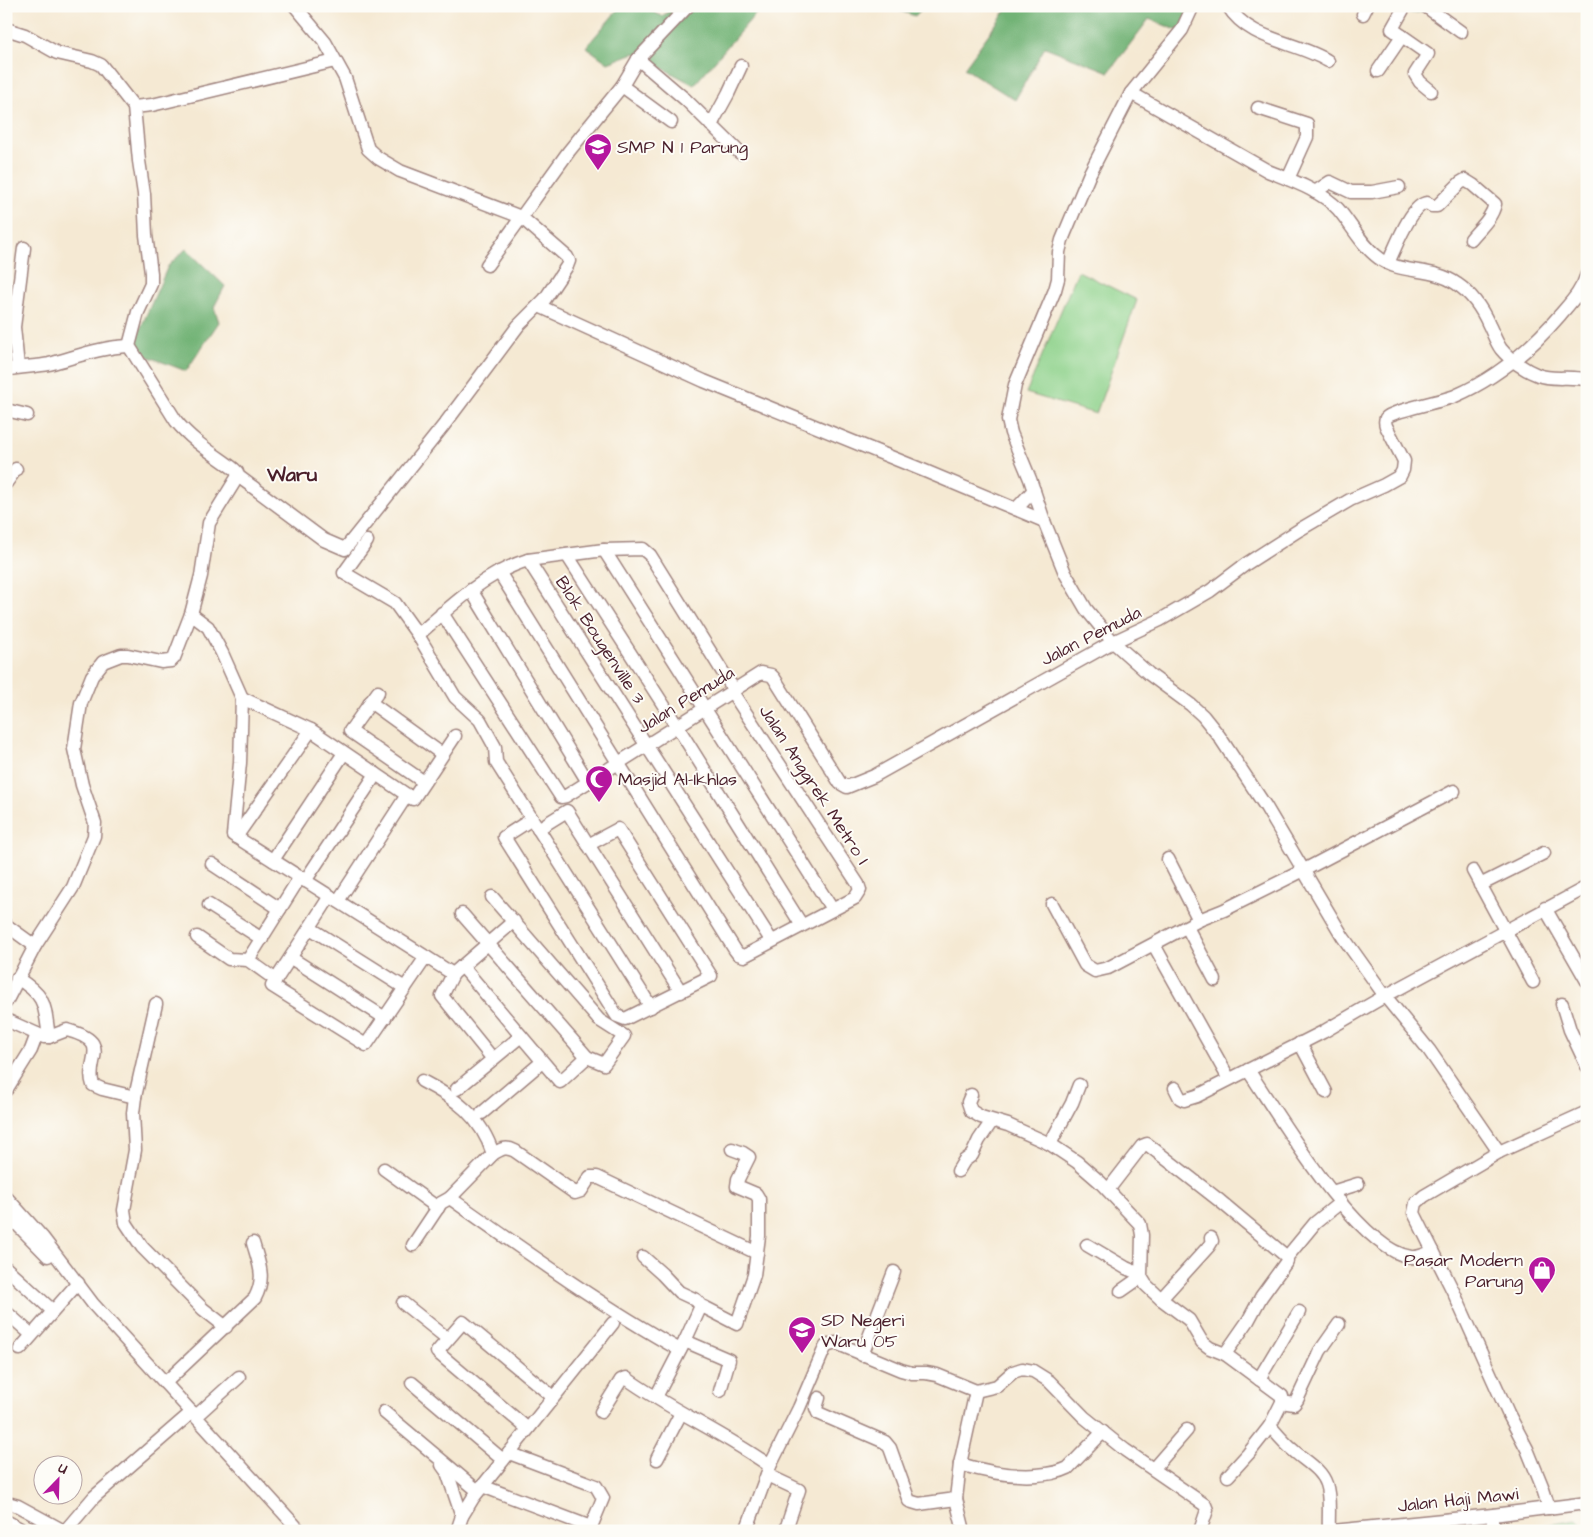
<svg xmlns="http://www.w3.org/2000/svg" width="1593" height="1537" font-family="'Architects Daughter',sans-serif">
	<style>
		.green { fill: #8dd18a; stroke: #6c785a }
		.forest { fill: #72b376; stroke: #5e6950 }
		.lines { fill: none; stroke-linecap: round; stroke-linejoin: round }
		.minor-casing { stroke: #a0847f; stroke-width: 15 }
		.minor { stroke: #fff; stroke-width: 12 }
		.labels { text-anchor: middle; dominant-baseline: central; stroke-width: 4; stroke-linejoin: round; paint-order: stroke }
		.poi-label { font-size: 18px; fill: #4a1f2b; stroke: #fdfcf7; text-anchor: start }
		.street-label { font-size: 18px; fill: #4a1f2b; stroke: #fdfcf7 }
		.quarter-label { font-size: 20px; font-weight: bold; fill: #4a1f2b; stroke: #fdfcf7 }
	</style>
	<rect width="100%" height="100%" fill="#fdfcf7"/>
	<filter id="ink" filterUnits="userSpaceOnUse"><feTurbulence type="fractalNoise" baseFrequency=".02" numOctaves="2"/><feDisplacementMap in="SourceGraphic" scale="10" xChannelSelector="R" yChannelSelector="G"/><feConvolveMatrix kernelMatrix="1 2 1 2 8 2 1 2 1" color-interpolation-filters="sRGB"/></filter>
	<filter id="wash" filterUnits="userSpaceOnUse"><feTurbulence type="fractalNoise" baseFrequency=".0096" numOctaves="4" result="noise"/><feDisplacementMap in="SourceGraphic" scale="20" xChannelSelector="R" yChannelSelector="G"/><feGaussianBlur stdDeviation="1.12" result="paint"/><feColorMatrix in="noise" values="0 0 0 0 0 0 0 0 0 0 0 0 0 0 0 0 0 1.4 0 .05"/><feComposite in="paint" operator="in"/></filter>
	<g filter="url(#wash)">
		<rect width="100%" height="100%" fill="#f5e9d3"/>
		<g class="green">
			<polygon points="1376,6 1449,6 1415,13 1377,10"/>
			<polygon points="1078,271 1137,300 1096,414 1026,393"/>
			<polygon points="1577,1520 1587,1531 1518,1530"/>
		</g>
		<g class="forest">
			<polygon points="621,6 640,6 662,16 678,6 750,6 758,11 694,85 634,53 608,63 586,47"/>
			<polygon points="886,6 925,6 915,16"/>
			<polygon points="1009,6 1192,6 1179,31 1149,19 1109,72 1045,47 1015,100 964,68"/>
			<polygon points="186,249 225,286 214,307 219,322 186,371 131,350 168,266"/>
		</g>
	</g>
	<g filter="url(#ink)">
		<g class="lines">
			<g class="minor-casing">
				<g id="minor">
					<polyline points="1193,6 1182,30 1131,93 1090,173 1062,240 1059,252 1058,279 1055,290 1015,385 1008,420 1011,433 1030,479 1044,521 1065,573 1086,609 1113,642 1149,674 1191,705 1203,716 1219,736 1266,807 1343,937 1385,996 1429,1050 1499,1152 1424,1196 1416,1203 1414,1213 1453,1291 1508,1413 1527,1449 1542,1486 1549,1508"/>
					<path d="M 1228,6 C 1249,41 1296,41 1328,61"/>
					<polyline points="1405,6 1392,29 1428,54 1415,74 1420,82 1431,91"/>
					<polyline points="1425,6 1461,32"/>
					<polyline points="1363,14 1367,6"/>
					<polyline points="6,29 25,35 57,53 92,61 101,65 134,107 152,105 335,61"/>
					<polyline points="638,59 686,100 740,153"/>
					<polyline points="1378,71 1402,36"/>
					<polyline points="622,86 671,122"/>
					<path d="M 1131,93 L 1268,171 C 1290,180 1322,191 1338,209 C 1351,224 1362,246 1379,258 C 1401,275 1432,266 1457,284 C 1472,294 1482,309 1489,325 C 1493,333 1496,342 1501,349 C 1510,360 1525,370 1538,375 C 1553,381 1571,375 1587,380"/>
					<path d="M 134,107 L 139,161 L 144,194 L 146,235 L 151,273 L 151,284 L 138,312 L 129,346 L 176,421 C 192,441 214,454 234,469 L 237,472 L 238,476 L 324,540 L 345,549 L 444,425 L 518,326 L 545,299 L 567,266 L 569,261 L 567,257 L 521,217 L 400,171 L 378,158 L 368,149 L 345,78 L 325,42 L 295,6"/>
					<polyline points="1258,108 1307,124 1307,137 1288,179"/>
					<polyline points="711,125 728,94 741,66"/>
					<polyline points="1315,192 1330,182 1351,192 1372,192 1399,187"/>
					<path d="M 1388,263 C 1395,249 1411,204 1427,203 L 1432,206 L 1437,206 L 1460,183 L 1465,180 L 1473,185 L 1495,204 C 1492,218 1480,228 1471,239"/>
					<polyline points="487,265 569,151 622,86 638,59 688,6"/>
					<polyline points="1580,291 1587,305"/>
					<polyline points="539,306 704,381 925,471 1044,521"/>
					<polyline points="18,367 14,327 24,248"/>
					<path d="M 6,370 C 20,366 35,367 49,364 C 76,357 101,347 129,346"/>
					<polyline points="6,410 27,415"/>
					<polyline points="6,483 16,469"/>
					<polyline points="1016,509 1034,490"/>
					<polyline points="367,541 344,573 395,603 418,635 455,697 480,720 495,747 496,762 651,1007"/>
					<polyline points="604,550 832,909"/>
					<polyline points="567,555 677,726 801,924"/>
					<polyline points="528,560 771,940"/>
					<polyline points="499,572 735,950 738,954 744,956 855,898 860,890 858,884 732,692"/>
					<polyline points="471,590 588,782"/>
					<path d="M 442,613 L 561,797 L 566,796 L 761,673 L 771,675 L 774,678 L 840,783 L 847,787 L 874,776 L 1113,642 L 1160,620 L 1210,591 L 1246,564 L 1299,530 L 1350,500 L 1384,485 L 1400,476 L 1403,470 L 1404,461 L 1386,426 C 1385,423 1385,420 1386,418 C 1391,411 1443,401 1455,396 C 1497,378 1530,350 1560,315 C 1571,302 1582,291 1587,274"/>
					<polyline points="191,614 208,627 222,653 242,698 240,763 233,835 453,974 514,921"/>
					<path d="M 418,635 C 451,606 485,573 528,560 L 604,550 L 643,549 L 650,555 L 734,690"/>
					<polyline points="378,692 350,731 424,782"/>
					<polyline points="242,698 311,730 407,795 338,901"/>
					<polyline points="370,702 442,754"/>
					<polyline points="407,795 413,799 455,736"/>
					<polyline points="532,819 504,837 617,1016 625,1019 711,976 618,829 588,845"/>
					<polyline points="538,829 567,811 681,992"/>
					<polyline points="236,837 311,730"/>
					<polyline points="1168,859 1199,920"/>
					<polyline points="273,860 344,753"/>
					<polyline points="212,864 280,909"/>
					<polyline points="1473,871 1533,982"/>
					<polyline points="305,881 376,774"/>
					<polyline points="1480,885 1544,853"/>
					<polyline points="330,896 272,986 366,1045 426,957"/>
					<polyline points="1052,904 1085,965 1095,971 1108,968 1199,920 1224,910 1304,870 1454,791"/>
					<polyline points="209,905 262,939"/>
					<polyline points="1545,908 1587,981"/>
					<polyline points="462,914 587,1057 604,1064 624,1036 599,1020 492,897"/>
					<polyline points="6,925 35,946"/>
					<polyline points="1187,927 1215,980"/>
					<polyline points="310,928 405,988"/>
					<polyline points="197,937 229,959 248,960 276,980"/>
					<polyline points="1154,945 1229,1079"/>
					<polyline points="291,958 385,1018"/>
					<polyline points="248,960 300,877"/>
					<polyline points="462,966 560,1082 587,1057"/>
					<polyline points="453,974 442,996 493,1059"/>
					<path d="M 17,978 C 47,997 44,1004 49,1037"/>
					<polyline points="6,1002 35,946 73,887 94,836 95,823 82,785 74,749 81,703 92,676 103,662 121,655 128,655 161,662 171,661 174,658 191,614 201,576 209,523 238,476"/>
					<polyline points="1562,1004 1570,1030 1587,1066"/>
					<path d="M 6,1020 L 44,1037 L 49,1037 L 67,1030 C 115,1043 84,1060 93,1085 L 102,1089 L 135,1097 L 156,1004"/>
					<polyline points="1300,1043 1326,1092"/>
					<path d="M 1248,1070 C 1278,1114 1357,1250 1411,1257 C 1419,1258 1426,1254 1433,1251"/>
					<path d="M 422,1081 C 455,1098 481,1116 493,1154"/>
					<polyline points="1175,1088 1180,1098 1184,1100 1197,1096 1323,1032 1385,996 1587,887"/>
					<polyline points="457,1089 521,1036"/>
					<polyline points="6,1090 31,1050 37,1034"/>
					<path d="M 971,1095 L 968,1102 L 971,1111 L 981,1117 L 1008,1125 L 1050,1144 L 1077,1162 L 1100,1182 L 1140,1224 L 1142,1235 L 1141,1277 L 1146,1285 L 1161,1299 L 1189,1320 L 1202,1342 L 1210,1348 L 1225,1354 L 1282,1396 L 1282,1402 L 1270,1426 C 1277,1434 1285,1444 1294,1451 C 1305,1461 1321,1469 1326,1484 C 1331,1498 1328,1516 1329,1531"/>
					<polyline points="135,1097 133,1113 135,1150 124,1210 126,1223 142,1247 203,1309 226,1327"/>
					<polyline points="482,1113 542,1062"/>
					<polyline points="1050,1144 1072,1103 1079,1085"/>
					<polyline points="1499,1152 1587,1112"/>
					<polyline points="384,1169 438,1208"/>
					<polyline points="958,1171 964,1161 972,1155 979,1140 992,1121"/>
					<polyline points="1108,1190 1142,1146 1147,1144 1220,1201 1287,1257 1287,1261 1261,1297 1248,1321 1225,1354"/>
					<polyline points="1332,1192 1358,1184"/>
					<polyline points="6,1197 43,1238 93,1304 300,1531"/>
					<path d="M 450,1198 C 525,1251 600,1305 680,1350"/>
					<polyline points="6,1213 48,1256"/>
					<path d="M 413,1245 L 441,1203 L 450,1198 L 493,1154 C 501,1149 506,1146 515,1151 L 575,1193 L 581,1191 L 590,1177 L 597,1177 L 757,1253"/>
					<polyline points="1087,1245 1126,1268 1140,1274"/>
					<polyline points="643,1257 662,1274 679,1292 696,1300 702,1307"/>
					<polyline points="1287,1257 1315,1223 1341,1202"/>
					<polyline points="6,1268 53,1311"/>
					<polyline points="1121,1291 1141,1277"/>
					<polyline points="1161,1299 1209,1246 1212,1241 1211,1238"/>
					<polyline points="403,1303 448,1339"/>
					<polyline points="6,1312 32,1335"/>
					<polyline points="685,1341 729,1360 720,1391"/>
					<polyline points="20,1349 78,1283"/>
					<polyline points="862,1355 894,1272"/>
					<polyline points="1259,1379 1299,1312"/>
					<path d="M 165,1383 L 255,1298 C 266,1277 259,1264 253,1243"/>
					<polyline points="412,1383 503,1460"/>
					<polyline points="656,1397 685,1341 700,1308 704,1307 737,1324 754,1275 759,1236 759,1199 756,1194 737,1186 738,1179 749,1157 743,1153 732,1149"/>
					<polyline points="819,1398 816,1408 818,1413 885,1442 890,1448 909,1501 919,1504 956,1499 964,1531"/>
					<polyline points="1282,1402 1294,1404 1297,1400 1320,1351 1339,1324"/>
					<polyline points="384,1412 478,1491"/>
					<path d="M 601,1412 L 621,1380 L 626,1378 C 672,1411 724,1433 770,1466"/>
					<polyline points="196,1416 239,1377"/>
					<polyline points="528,1429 437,1352 463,1322 553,1397"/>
					<polyline points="657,1459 681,1413"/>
					<path d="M 960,1464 C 986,1472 1010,1477 1037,1475 C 1048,1474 1058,1473 1068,1468 L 1103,1432"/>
					<polyline points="442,1465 447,1472 462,1516"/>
					<polyline points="1154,1468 1187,1430"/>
					<polyline points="767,1475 799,1490 787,1526"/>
					<polyline points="1228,1476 1248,1454 1270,1426"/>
					<polyline points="482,1486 591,1527 603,1498 596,1486 509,1453"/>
					<polyline points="956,1499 960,1464 976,1391"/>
					<polyline points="6,1506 11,1504 18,1506 64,1531"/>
					<polyline points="1493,1515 1493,1531"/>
					<polyline points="6,1521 24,1531"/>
					<polyline points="65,1531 94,1497 192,1412"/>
					<polyline points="457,1531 462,1516 473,1498 613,1323"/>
					<polyline points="746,1531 770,1466 799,1408 823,1352 826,1346 836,1343 901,1370 912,1373 926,1373 937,1375 976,1391 997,1386 1013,1372 1022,1369 1033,1371 1049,1381 1084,1417 1125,1450 1205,1505 1207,1510 1200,1531"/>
					<polyline points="1333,1531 1493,1515 1587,1503"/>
				</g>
			</g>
			<use href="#minor" class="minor"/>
		</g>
	</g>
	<defs>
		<g id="school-pin" transform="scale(1.4375)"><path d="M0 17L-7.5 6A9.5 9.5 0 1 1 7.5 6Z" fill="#b5179e" stroke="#fdfcf7"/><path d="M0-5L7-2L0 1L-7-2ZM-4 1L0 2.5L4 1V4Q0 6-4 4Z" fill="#fff"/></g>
		<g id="mosque-pin" transform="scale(1.4375)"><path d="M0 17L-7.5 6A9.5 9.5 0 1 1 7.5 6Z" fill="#b5179e" stroke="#fdfcf7"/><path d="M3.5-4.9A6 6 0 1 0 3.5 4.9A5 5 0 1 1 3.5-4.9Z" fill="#fff"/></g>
		<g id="shop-pin" transform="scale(1.4375)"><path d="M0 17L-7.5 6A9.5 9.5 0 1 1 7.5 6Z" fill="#b5179e" stroke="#fdfcf7"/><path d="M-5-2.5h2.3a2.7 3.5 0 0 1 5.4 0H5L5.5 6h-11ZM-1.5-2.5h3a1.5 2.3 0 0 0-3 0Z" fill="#fff"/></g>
	</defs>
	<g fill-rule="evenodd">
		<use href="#school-pin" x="598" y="147"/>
		<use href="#mosque-pin" x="599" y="779"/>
		<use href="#shop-pin" x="1542" y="1270"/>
		<use href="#school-pin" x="802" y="1330"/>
	</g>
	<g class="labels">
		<g class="poi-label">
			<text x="617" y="147">SMP N 1 Parung</text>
			<text x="618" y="779">Masjid Al-Ikhlas</text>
			<text x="1523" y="1260" text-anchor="end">Pasar Modern<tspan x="1523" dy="21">Parung</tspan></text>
			<text x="821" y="1320">SD Negeri<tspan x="821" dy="21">Waru 05</tspan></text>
		</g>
		<g class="street-label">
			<text transform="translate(1091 636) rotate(-27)">Jalan Pemuda</text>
			<text transform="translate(600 640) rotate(57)">Blok Bougenville 3</text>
			<text transform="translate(686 700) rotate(-32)">Jalan Pemuda</text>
			<text transform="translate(814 785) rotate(57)">Jalan Anggrek Metro I</text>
			<text transform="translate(1458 1500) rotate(-6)">Jalan Haji Mawi</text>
		</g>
		<g class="quarter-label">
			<text x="292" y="475">Waru</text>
		</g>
	</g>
	<rect width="1593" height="1537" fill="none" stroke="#fdfcf7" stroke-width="25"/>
	<g transform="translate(58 1480) rotate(23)"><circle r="24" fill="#fdfcf7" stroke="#b5a4a5"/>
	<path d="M0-4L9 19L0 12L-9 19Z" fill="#b5179e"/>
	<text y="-8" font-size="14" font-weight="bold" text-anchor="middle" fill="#4a1f2b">U</text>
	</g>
</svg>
